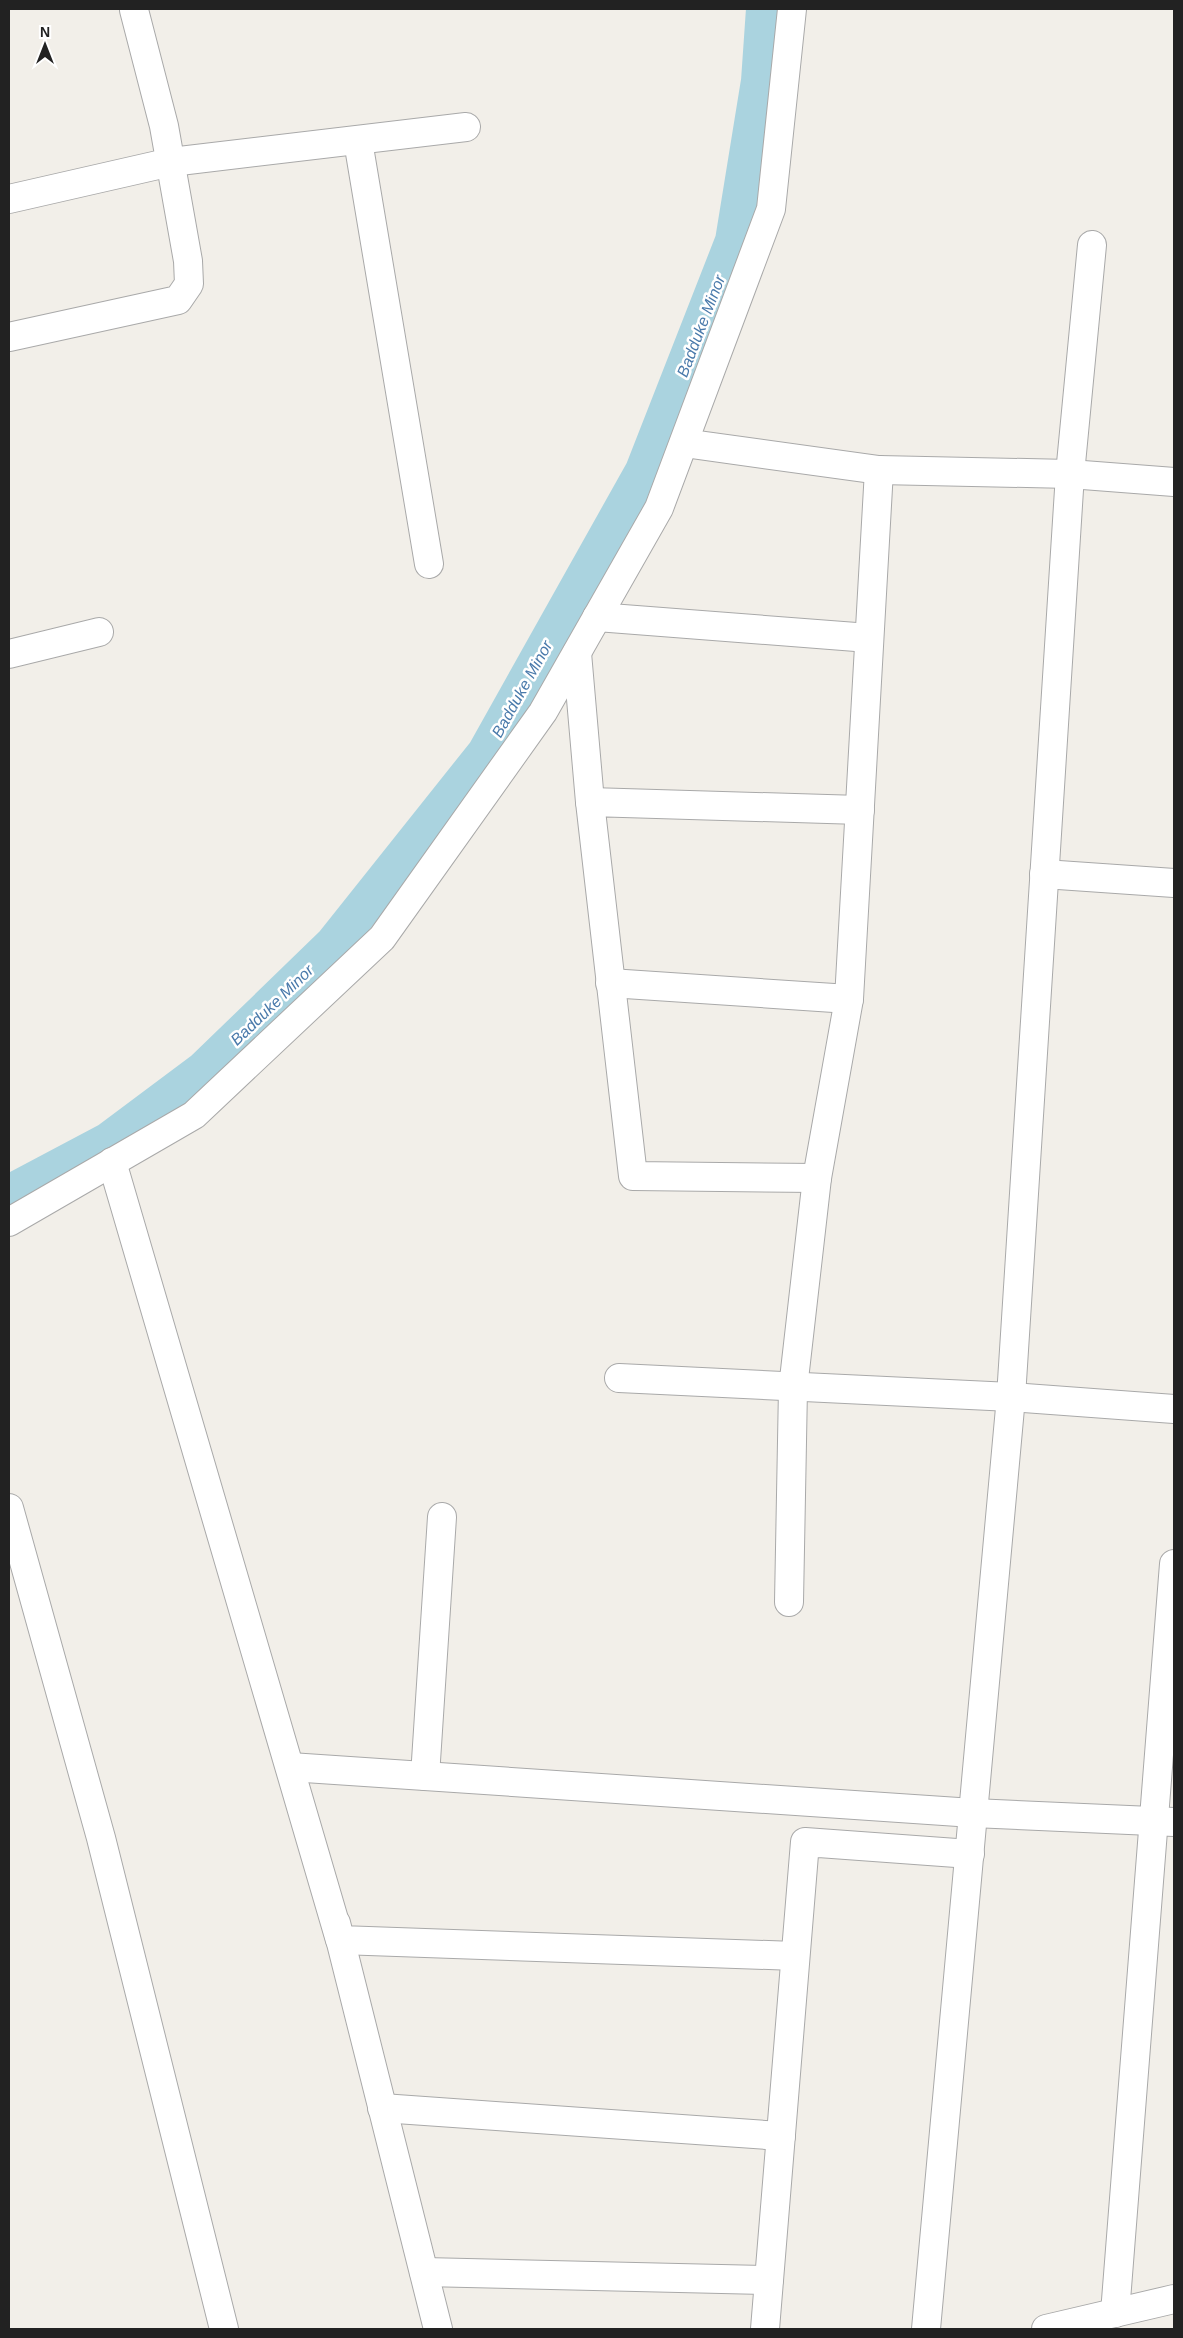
<svg xmlns="http://www.w3.org/2000/svg" width="1183" height="2338" font-family="Arial,sans-serif">
	<style>
		.lines { fill: none; stroke-linecap: round; stroke-linejoin: round }
		.canal { stroke: #aad3df; stroke-width: 38 }
		.street-casing { stroke: #a9a9a9; stroke-width: 30 }
		.street { stroke: #fff; stroke-width: 28 }
		.labels { text-anchor: middle; dominant-baseline: central; stroke-width: 5; stroke-linejoin: round; paint-order: stroke }
		.water-label { font-size: 16px; font-style: italic; fill: #4a7aab; stroke: #fff }
	</style>
	<rect width="100%" height="100%" fill="#f2efe9"/>
	<g class="lines">
		<polyline class="canal" points="9,1194 109,1141 204,1070 333,945 486,753 644,471 734,241 760,81 765,9"/>
		<g class="street-casing">
			<g id="street">
				<polyline points="358,141 429,564"/>
				<polyline points="9,199 171,162 466,127"/>
				<polyline points="9,337 178,300 189,284 188,261 164,126 134,10"/>
				<polyline points="684,443 879,470 1070,474 1174,482"/>
				<polyline points="597,617 869,638"/>
				<polyline points="577,653 590,802"/>
				<polyline points="9,654 99,632"/>
				<polyline points="1044,874 1174,883"/>
				<polyline points="610,983 849,999"/>
				<polyline points="112,1162 340,1940 795,1956"/>
				<polyline points="817,1178 633,1176 590,802 860,810"/>
				<polyline points="9,1222 194,1115 382,938 543,712 659,508 771,209 792,9"/>
				<polyline points="619,1378 1011,1397 1174,1409"/>
				<polyline points="9,1508 101,1838 224,2329"/>
				<polyline points="789,1602 793,1388 817,1178 849,999 879,470"/>
				<polyline points="290,1767 973,1813 1174,1822"/>
				<polyline points="425,1776 442,1517"/>
				<polyline points="336,1923 438,2329"/>
				<polyline points="382,2108 781,2136"/>
				<polyline points="424,2272 769,2280"/>
				<polyline points="1115,2313 1174,1564"/>
				<polyline points="765,2329 805,1842 970,1854"/>
				<polyline points="926,2329 1011,1397 1070,474 1092,245"/>
				<polyline points="1046,2329 1174,2299"/>
			</g>
		</g>
		<use href="#street" class="street"/>
	</g>
	<g class="labels">
		<g class="water-label">
			<text transform="translate(701 326) rotate(-69)">Badduke Minor</text>
			<text transform="translate(522 689) rotate(-61)">Badduke Minor</text>
			<text transform="translate(272 1005) rotate(-44)">Badduke Minor</text>
		</g>
	</g>
	<rect width="1183" height="2338" fill="none" stroke="#222222" stroke-width="20"/>
	<g transform="translate(45 45)" stroke="#ffffff" stroke-width="4" paint-order="stroke">
	<path d="M0-4L9 19L0 12L-9 19Z" fill="#222222"/>
	<text y="-8" font-size="14" font-weight="bold" text-anchor="middle" fill="#222222">N</text>
	</g>
</svg>
